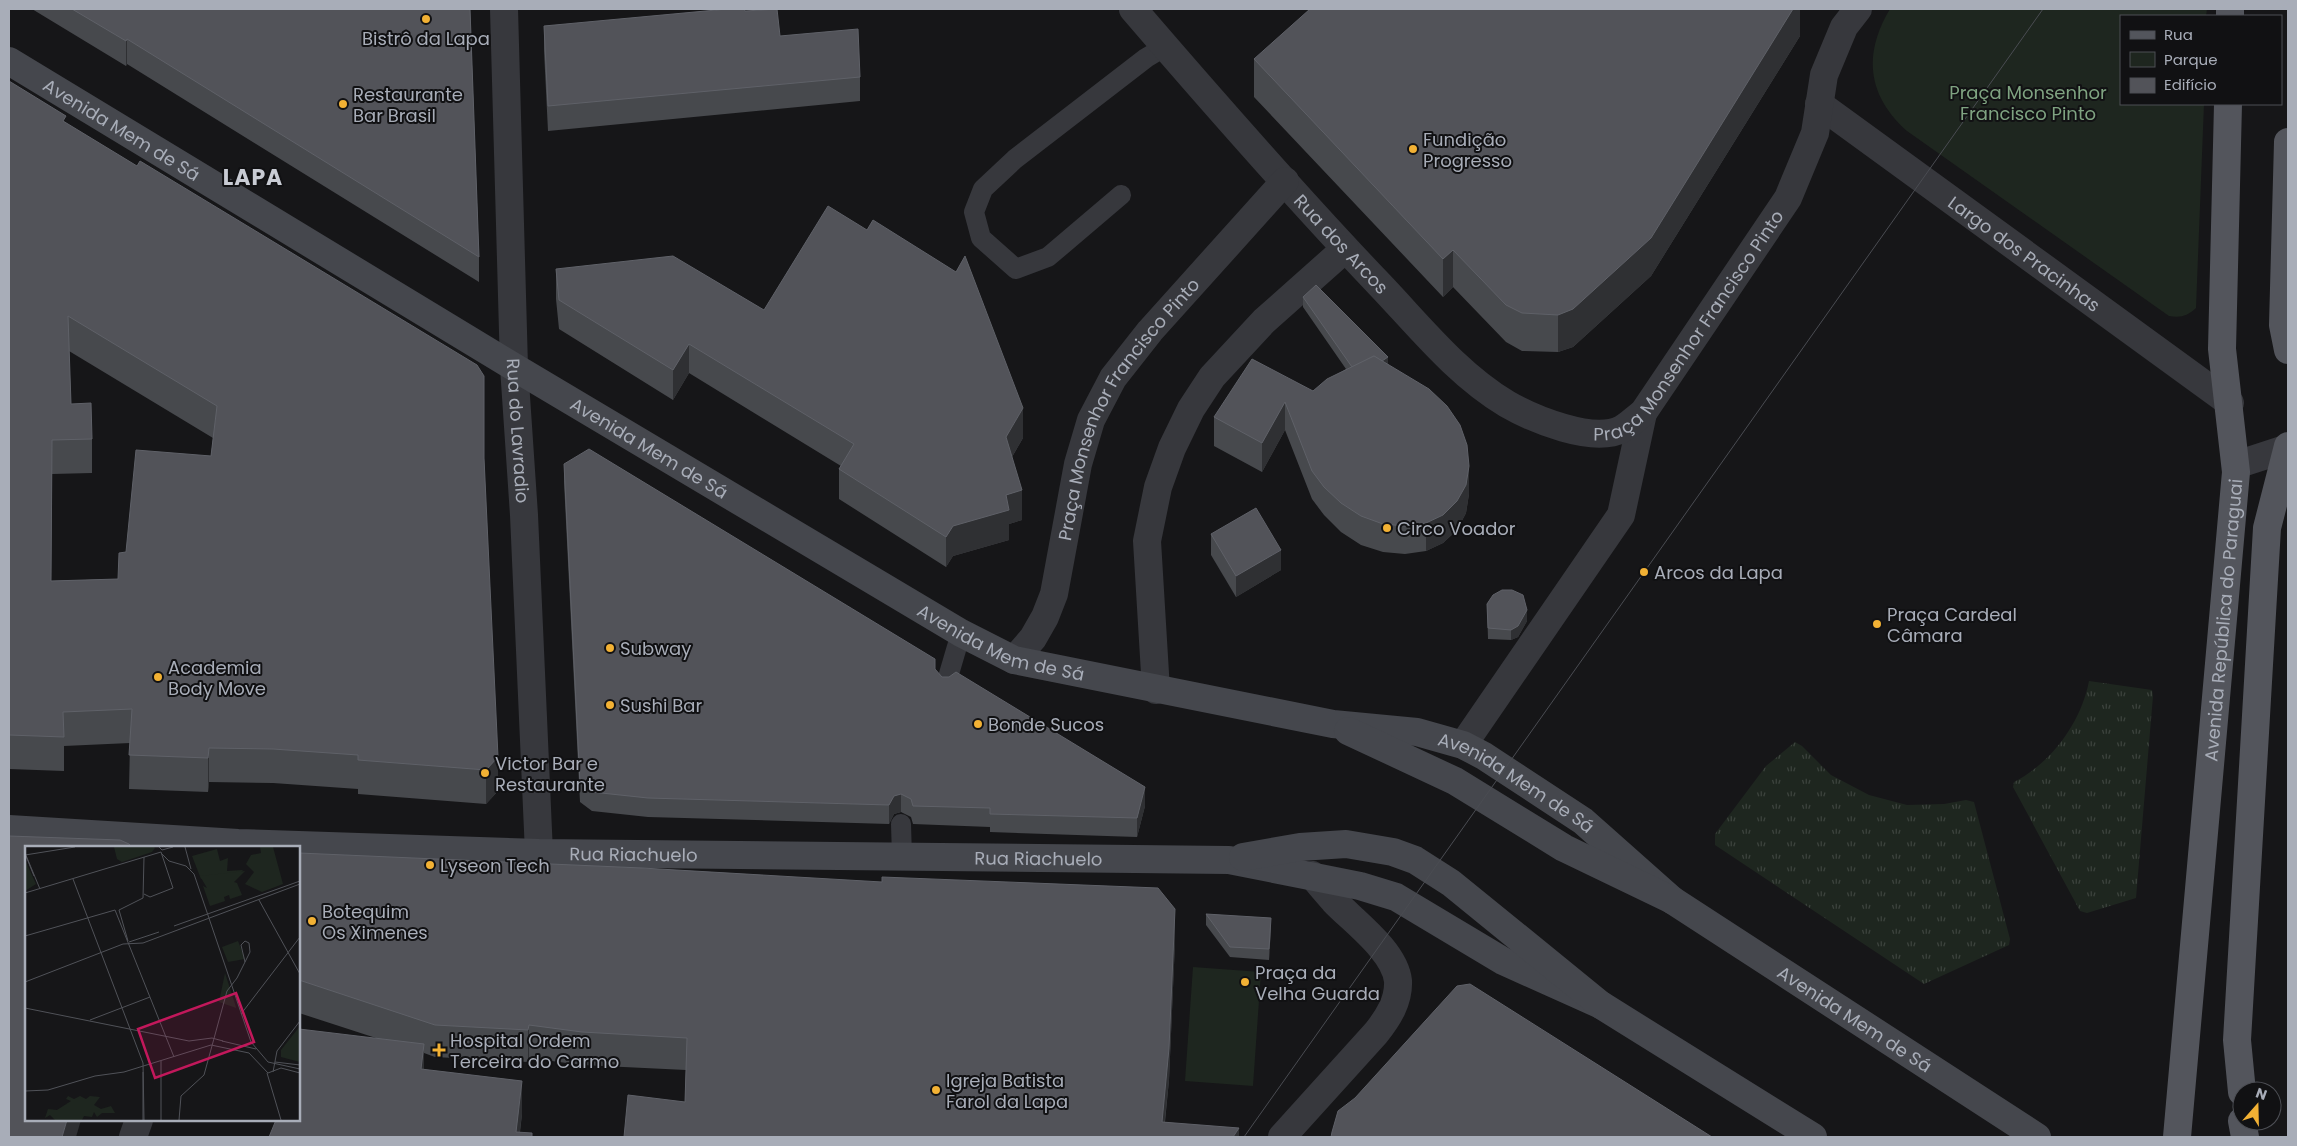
<svg xmlns="http://www.w3.org/2000/svg" width="2297" height="1146" font-family="Poppins,sans-serif">
	<style>
		.grass { fill: url(#grass-tufts) }
		.park { fill: #1e261f }
		.lines { fill: none; stroke-linecap: round; stroke-linejoin: round }
		.service { stroke: #37383d; stroke-width: 20 }
		.pedestrian { stroke: #37383d; stroke-width: 28 }
		.minor { stroke: #37383d; stroke-width: 28 }
		.tertiary { stroke: #37383d; stroke-width: 28 }
		.secondary { stroke: #45474d; stroke-width: 28 }
		.primary { stroke: #53555c; stroke-width: 28 }
		.tram { stroke: #4a4c52; stroke-width: 1 }
		.wall { fill: #47494d; fill-rule: evenodd }
		.shaded-wall { fill: #2f3033 }
		.building { fill: #525359; stroke: #5f6168; fill-rule: evenodd }
		.poi-dot { fill: #f2b134; stroke: #111113; stroke-width: 2 }
		.labels { text-anchor: middle; dominant-baseline: central; stroke-width: 4; stroke-linejoin: round; paint-order: stroke }
		.poi-label { font-size: 18px; fill: #a8adb8; stroke: #111113; text-anchor: start }
		.park-label { font-size: 18px; fill: #7fa381; stroke: #111113 }
		.street-label { font-size: 18px; fill: #a8adb8; stroke: #111113 }
		.district-label { font-size: 22px; font-weight: bold; letter-spacing: 1px; fill: #c9ccd4; stroke: #111113 }
		.inset-road { fill: none; stroke: #505258; stroke-width: 1 }
		.view { fill: #c2185b; fill-opacity: 0.15; stroke: #c2185b; stroke-width: 2.5 }
		.inset-edge { fill: none; stroke: #a8adb8; stroke-width: 2.5 }
	</style>
	<defs>
		<pattern id="grass-tufts" width="24" height="20" patternUnits="userSpaceOnUse" patternTransform="scale(1.25)"><rect width="24" height="20" fill="#1e261f"/><path d="M3 7l-1-3M5 7V3M7 7l1-3M15 17l-1-3M17 17v-4M19 17l1-3" fill="none" stroke="#3c433d"/></pattern>
	</defs>
	<rect width="100%" height="100%" fill="#161618"/>
	<g class="grass">
		<path d="M 2089,681 L 2152,690 L 2153,696 L 2136,898 L 2087,913 L 2080,911 L 2013,787 L 2014,782 C 2051,763 2081,723 2089,681 Z"/>
		<polygon points="1795,742 1802,746 1831,775 1869,795 1907,805 1944,804 1966,800 1974,802 2010,939 2009,945 1924,984 1715,845 1715,834 1766,766"/>
	</g>
	<g class="park">
		<path d="M 1890,9 L 2207,9 L 2206,16 L 2121,16 L 2121,104 L 2204,104 L 2196,308 C 2187,316 2181,318 2169,316 L 1907,131 C 1867,95 1863,54 1890,9 Z"/>
		<polygon points="1193,967 1261,972 1253,1086 1185,1081"/>
	</g>
	<g class="lines">
		<g class="service">
			<polyline points="1121,195 1048,257 1016,269 981,238 974,212 983,189 1015,159 1146,58 1166,46"/>
			<polyline points="946,684 961,633"/>
			<polyline points="901,824 902,857"/>
		</g>
		<g class="pedestrian">
			<path id="s1" d="M 1819,104 L 2230,403"/>
			<polyline points="1463,745 1621,515 1643,413"/>
		</g>
		<g class="minor">
			<path id="s2" d="M 1133,9 C 1213,102 1295,196 1380,285 C 1420,327 1457,374 1507,404 C 1533,419 1593,444 1622,429 C 1629,425 1636,418 1643,413 L 1788,198 L 1815,133 L 1824,75 L 1844,27 L 1858,9"/>
			<path id="s3" d="M 1014,660 L 1033,638 L 1045,617 L 1054,594 L 1078,464 L 1091,420 L 1113,378 L 1150,331 L 1285,181"/>
			<polyline points="1156,690 1147,541 1158,487 1172,448 1191,409 1212,377 1264,321 1345,249"/>
			<path d="M 1282,1137 L 1376,1033 C 1388,1018 1399,1001 1398,981 C 1395,951 1353,921 1334,901 C 1327,893 1319,884 1312,875"/>
		</g>
		<g class="tertiary">
			<path id="s4" d="M 504,9 L 514,367 L 524,515 L 539,853"/>
			<polyline points="2236,465 2288,448"/>
			<polyline points="133,1137 139,1120"/>
		</g>
		<g class="secondary">
			<path id="s5" d="M 9,61 L 514,367 L 961,633 L 1014,660 L 1333,724 L 1417,732 L 1463,745 L 1484,756 L 1583,821 L 1672,900"/>
			<path id="s6" d="M 1348,731 L 1455,781 L 1564,848 L 1672,900 L 2037,1137"/>
			<path id="s7" d="M 9,829 L 238,843 L 539,853 L 1229,860 L 1360,886 L 1396,897 L 1503,961 L 1601,1005"/>
			<polyline points="1243,857 1300,847 1346,844 1393,852 1415,860 1451,883 1601,1005 1813,1137"/>
		</g>
		<g class="primary">
			<polyline points="2230,16 2230,9"/>
			<polyline points="2288,142 2283,325 2288,350"/>
			<polyline points="2242,1092 2237,1040 2267,528 2288,446"/>
			<polyline points="2242,1121 2245,1137"/>
			<path id="s8" d="M 2177,1137 L 2236,472 L 2222,349 L 2228,104"/>
		</g>
		<polyline class="tram" points="1244,1137 2043,9"/>
	</g>
	<g class="wall">
		<polygon points="32,9 470,9 479,257 479,282 127,64 126,66"/>
		<polygon points="1800,9 1800,36 1651,276 1573,347 1558,352 1522,351 1506,342 1453,287 1443,297 1254,97 1254,59"/>
		<polygon points="745,11 780,36 860,77 860,101 548,131 544,51 544,26"/>
		<path d="M 9,81 L 66,123 L 484,458 L 498,791 L 486,804 L 358,794 L 358,789 L 273,783 L 209,782 L 208,792 L 129,789 L 130,743 L 64,746 L 64,771 L 9,769 ZM 69,351 L 213,438 L 211,456 L 118,579 L 51,581 L 52,474 L 92,473 L 92,439 L 71,404 Z"/>
		<polygon points="556,269 764,310 1023,438 1012,457 1022,520 1009,524 1009,540 953,556 946,567 839,499 839,469 841,466 689,373 673,400 559,329 556,299"/>
		<polygon points="1303,297 1388,364 1469,494 1466,513 1457,530 1443,543 1426,551 1405,554 1383,552 1361,545 1341,532 1324,515 1312,499 1285,430 1262,472 1214,446 1214,417 1313,391 1346,369 1303,307"/>
		<polygon points="564,464 935,670 942,677 1145,806 1137,837 990,832 990,827 913,824 911,817 901,812 894,814 889,824 648,817 592,811 580,802 564,482"/>
		<polygon points="1211,534 1281,570 1236,597 1211,555"/>
		<polygon points="1487,604 1527,621 1518,637 1511,640 1488,639"/>
		<polygon points="299,853 1175,942 1169,1080 1165,1122 1239,1137 685,1102 686,1070 582,1065 529,1058 528,1062 435,1057 424,1053 424,1069 522,1114 520,1132 532,1137 276,1120 379,1039 299,1013"/>
		<polygon points="1206,914 1271,928 1269,960 1230,957 1206,925"/>
	</g>
	<g class="shaded-wall">
		<polygon points="1793,9 1800,9 1800,36 1651,276 1573,347 1558,352 1558,315"/>
		<polygon points="127,39 127,64 126,66 126,41"/>
		<polygon points="1453,250 1453,287 1443,297 1443,259"/>
		<polygon points="689,344 689,373 673,400 673,370"/>
		<polygon points="1388,357 1388,367 1358,376"/>
		<polygon points="1285,402 1285,430 1262,472 1262,443"/>
		<polygon points="1023,408 1023,438 1006,467 1006,437"/>
		<polygon points="1469,466 1469,494 1466,513 1457,530 1443,543 1426,551 1426,523"/>
		<polygon points="1022,490 1022,520 1009,524 1009,540 953,556 946,567 946,537 953,526 1006,495"/>
		<polygon points="1281,550 1281,570 1236,597 1236,576"/>
		<polygon points="1527,610 1527,621 1518,637 1511,640 1511,630"/>
		<polygon points="209,748 209,782 208,792 208,758"/>
		<polygon points="498,757 498,791 486,804 486,770"/>
		<polygon points="1145,787 1145,806 1137,837 1137,818"/>
		<polygon points="901,794 901,812 894,814 889,824 889,805 894,796"/>
		<polygon points="1175,909 1175,942 1169,1080 1163,1137 1162,1122"/>
		<polygon points="1271,918 1271,928 1269,960 1269,949"/>
		<polygon points="529,1025 529,1058 528,1062 528,1030"/>
		<polygon points="424,1044 424,1077 421,1069"/>
		<polygon points="522,1081 522,1114 519,1137 516,1132"/>
		<polygon points="67,1120 81,1120 76,1137 62,1137"/>
		<polygon points="1239,1128 1239,1137 1233,1137"/>
	</g>
	<g class="building">
		<polygon points="72,9 470,9 479,257 127,39 126,41"/>
		<polygon points="727,9 744,9 745,11 777,9 780,36 858,29 860,77 548,106 544,26"/>
		<polygon points="1310,9 1793,9 1651,238 1573,309 1558,315 1522,313 1506,305 1453,250 1443,259 1254,59"/>
		<path d="M 9,81 L 66,116 L 63,121 L 137,166 L 140,161 L 477,365 L 484,376 L 484,458 L 498,757 L 486,770 L 358,760 L 358,755 L 273,749 L 209,748 L 208,758 L 129,755 L 132,709 L 63,712 L 64,737 L 9,735 ZM 68,316 L 217,406 L 211,456 L 136,450 L 126,552 L 119,553 L 118,579 L 51,581 L 52,440 L 92,439 L 91,403 L 71,404 Z"/>
		<polygon points="828,206 867,230 873,220 956,272 965,256 1023,408 1006,437 1022,490 1006,495 1009,510 953,526 946,537 839,469 854,444 689,344 673,370 559,300 556,269 673,256 764,310"/>
		<polygon points="1316,285 1388,357 1382,361 1374,356 1352,367 1303,297"/>
		<polygon points="1374,356 1429,389 1447,406 1460,425 1467,445 1469,466 1466,485 1457,501 1443,515 1426,523 1405,526 1383,524 1361,516 1341,503 1324,487 1312,471 1285,402 1262,443 1214,417 1252,359 1313,391 1327,379"/>
		<polygon points="589,449 935,659 935,669 942,677 949,677 956,672 1145,787 1137,818 990,814 990,808 913,806 911,799 901,794 894,796 889,805 648,798 592,792 580,783 564,464"/>
		<polygon points="1256,508 1281,550 1236,576 1211,534"/>
		<polygon points="1502,590 1512,590 1523,595 1527,610 1518,626 1511,630 1488,628 1487,604 1493,595"/>
		<polygon points="9,836 120,840 129,844 132,847 26,847 26,1120 67,1120 62,1137 9,1137"/>
		<polygon points="299,853 642,868 882,882 882,877 1158,888 1175,909 1169,1048 1162,1122 1239,1128 1233,1137 624,1137 628,1095 685,1102 687,1038 582,1032 529,1025 528,1030 435,1025 299,980"/>
		<polygon points="1206,914 1271,918 1269,949 1230,947"/>
		<polygon points="1470,984 1712,1137 1331,1137 1332,1132 1338,1111 1355,1098 1457,986"/>
		<polygon points="299,1029 424,1044 421,1069 522,1081 516,1132 532,1133 532,1137 269,1137 276,1120 299,1120"/>
	</g>
	<g class="poi-dot">
		<circle cx="426" cy="19" r="5"/>
		<circle cx="343" cy="104" r="5"/>
		<circle cx="1413" cy="149" r="5"/>
		<circle cx="1387" cy="528" r="5"/>
		<circle cx="1644" cy="572" r="5"/>
		<circle cx="1877" cy="624" r="5"/>
		<circle cx="610" cy="648" r="5"/>
		<circle cx="158" cy="677" r="5"/>
		<circle cx="610" cy="705" r="5"/>
		<circle cx="978" cy="724" r="5"/>
		<circle cx="485" cy="773" r="5"/>
		<circle cx="430" cy="865" r="5"/>
		<circle cx="312" cy="921" r="5"/>
		<circle cx="1245" cy="982" r="5"/>
		<path d="M436.5 1042.5h5v5h5v5h-5v5h-5v-5h-5v-5h5z"/>
		<circle cx="936" cy="1090" r="5"/>
	</g>
	<g class="labels">
		<g class="poi-label">
			<text x="426" y="38" text-anchor="middle">Bistrô da Lapa</text>
			<text x="353" y="94">Restaurante<tspan x="353" dy="21">Bar Brasil</tspan></text>
			<text x="1423" y="139">Fundição<tspan x="1423" dy="21">Progresso</tspan></text>
			<text x="1397" y="528">Circo Voador</text>
			<text x="1654" y="572">Arcos da Lapa</text>
			<text x="1887" y="614">Praça Cardeal<tspan x="1887" dy="21">Câmara</tspan></text>
			<text x="620" y="648">Subway</text>
			<text x="168" y="667">Academia<tspan x="168" dy="21">Body Move</tspan></text>
			<text x="620" y="705">Sushi Bar</text>
			<text x="988" y="724">Bonde Sucos</text>
			<text x="495" y="763">Victor Bar e<tspan x="495" dy="21">Restaurante</tspan></text>
			<text x="440" y="865">Lyseon Tech</text>
			<text x="322" y="911">Botequim<tspan x="322" dy="21">Os Ximenes</tspan></text>
			<text x="1255" y="972">Praça da<tspan x="1255" dy="21">Velha Guarda</tspan></text>
			<text x="450" y="1040">Hospital Ordem<tspan x="450" dy="21">Terceira do Carmo</tspan></text>
			<text x="946" y="1080">Igreja Batista<tspan x="946" dy="21">Farol da Lapa</tspan></text>
		</g>
		<g class="park-label">
			<text x="2028" y="92">Praça Monsenhor<tspan x="2028" dy="21">Francisco Pinto</tspan></text>
		</g>
		<g class="street-label">
			<text stroke="none"><textPath href="#s5" startOffset="132">Avenida Mem de Sá</textPath></text>
			<text stroke="none"><textPath href="#s2" startOffset="314">Rua dos Arcos</textPath></text>
			<text stroke="none"><textPath href="#s1" startOffset="254">Largo dos Pracinhas</textPath></text>
			<text stroke="none"><textPath href="#s2" startOffset="786">Praça Monsenhor Francisco Pinto</textPath></text>
			<text stroke="none"><textPath href="#s3" startOffset="282">Praça Monsenhor Francisco Pinto</textPath></text>
			<text stroke="none"><textPath href="#s4" startOffset="422">Rua do Lavradio</textPath></text>
			<text stroke="none"><textPath href="#s5" startOffset="748">Avenida Mem de Sá</textPath></text>
			<text stroke="none"><textPath href="#s8" startOffset="519">Avenida República do Paraguai</textPath></text>
			<text stroke="none"><textPath href="#s5" startOffset="1152">Avenida Mem de Sá</textPath></text>
			<text stroke="none"><textPath href="#s5" startOffset="1692">Avenida Mem de Sá</textPath></text>
			<text stroke="none"><textPath href="#s7" startOffset="625">Rua Riachuelo</textPath></text>
			<text stroke="none"><textPath href="#s7" startOffset="1030">Rua Riachuelo</textPath></text>
			<text stroke="none"><textPath href="#s6" startOffset="584">Avenida Mem de Sá</textPath></text>
		</g>
		<g class="district-label">
			<text x="253" y="177">LAPA</text>
		</g>
	</g>
	<g transform="translate(25 846)">
		<rect width="275" height="275" fill="#161618"/>
		<path d="M 192,3 L 195,15 L 203,12 L 202,25 L 218,24 L 213,30 L 176,33 L 167,10 ZM 43,250 L 49,253 L 55,250 L 61,253 L 65,250 L 75,251 L 69,259 L 76,263 L 86,260 L 90,267 L 77,267 L 72,271 L 69,266 L 67,271 L 59,270 L 57,274 L 30,274 L 25,269 L 20,272 L 23,263 L 32,264 L 46,255 L 41,253 Z" fill="#1e261f"/>
		<path d="M 89,1 L 129,1 L 130,2 L 127,6 L 97,16 L 92,13 ZM 235,1 L 248,1 L 258,38 L 237,46 L 220,38 L 229,26 L 221,18 L 226,9 L 236,7 ZM 0,14 L 11,38 L 0,45 ZM 213,95 L 220,113 L 203,116 L 197,101 ZM 200,127 L 211,161 L 211,162 L 194,156 ZM 275,180 L 275,216 L 256,211 L 256,204 Z" fill="#1e261f"/>
		<path d="M 220,25 L 209,36 L 212,37 L 217,49 L 205,53 L 204,49 L 199,51 L 200,55 L 185,60 L 178,40 L 182,42 L 175,30 Z" fill="#1e261f"/>
		<path class="inset-road" d="M 134,1 L 137,4 L 148,1M 160,1 L 166,23M 0,7 L 15,43M 137,8 L 144,15 L 161,20 L 169,28 L 226,196 L 243,216 L 275,223M 0,9 L 50,1M 1,10 L 9,30M 48,33 L 118,217 L 119,274M 0,47 L 136,6 L 148,42 L 125,51 L 119,48M 234,54 L 275,128M 149,80 L 275,35M 0,90 L 90,64 L 149,211M 103,95 L 94,64 L 118,52 L 119,11M 104,96 L 134,86M 0,136 L 98,98 L 118,97 L 275,38M 0,162 L 164,195 L 187,192 L 198,195M 216,168 L 275,91M 65,174 L 125,151M 197,195 L 231,203M 136,215 L 136,274M 250,216 L 275,219M 248,226 L 252,205 L 275,175M 242,227 L 256,274M 0,245 L 23,244 L 70,230 L 99,226 L 186,199 L 224,207 L 243,227 L 256,222 L 275,227M 118,274 L 118,226M 154,274 L 156,250 L 179,229 L 202,145 L 212,132 L 225,106 L 224,97 L 220,95 L 216,99 L 220,116"/>
		<path class="view" d="M 211,147 L 229,196 L 130,232 L 113,183 Z"/>
		<rect width="275" height="275" class="inset-edge"/>
	</g>
	<rect width="2297" height="1146" fill="none" stroke="#a8adb8" stroke-width="20"/>
	<rect x="2120" y="15" width="162" height="90" fill="#111113" stroke="#4d4f55"/>
	<rect x="2130" y="31" width="25" height="8" fill="#53555c" stroke="#4d4f55"/>
	<text x="2164" y="40" font-size="15" fill="#a8adb8">Rua</text>
	<rect x="2130" y="52" width="25" height="15" fill="#1e261f" stroke="#4d4f55"/>
	<text x="2164" y="65" font-size="15" fill="#a8adb8">Parque</text>
	<rect x="2130" y="78" width="25" height="15" fill="#525359" stroke="#4d4f55"/>
	<text x="2164" y="90" font-size="15" fill="#a8adb8">Edifício</text>
	<g transform="translate(2257 1106) rotate(20)"><circle r="24" fill="#111113" stroke="#4d4f55"/>
	<path d="M0-4L9 19L0 12L-9 19Z" fill="#f2b134"/>
	<text y="-8" font-size="14" font-weight="bold" text-anchor="middle" fill="#a8adb8">N</text>
	</g>
</svg>
